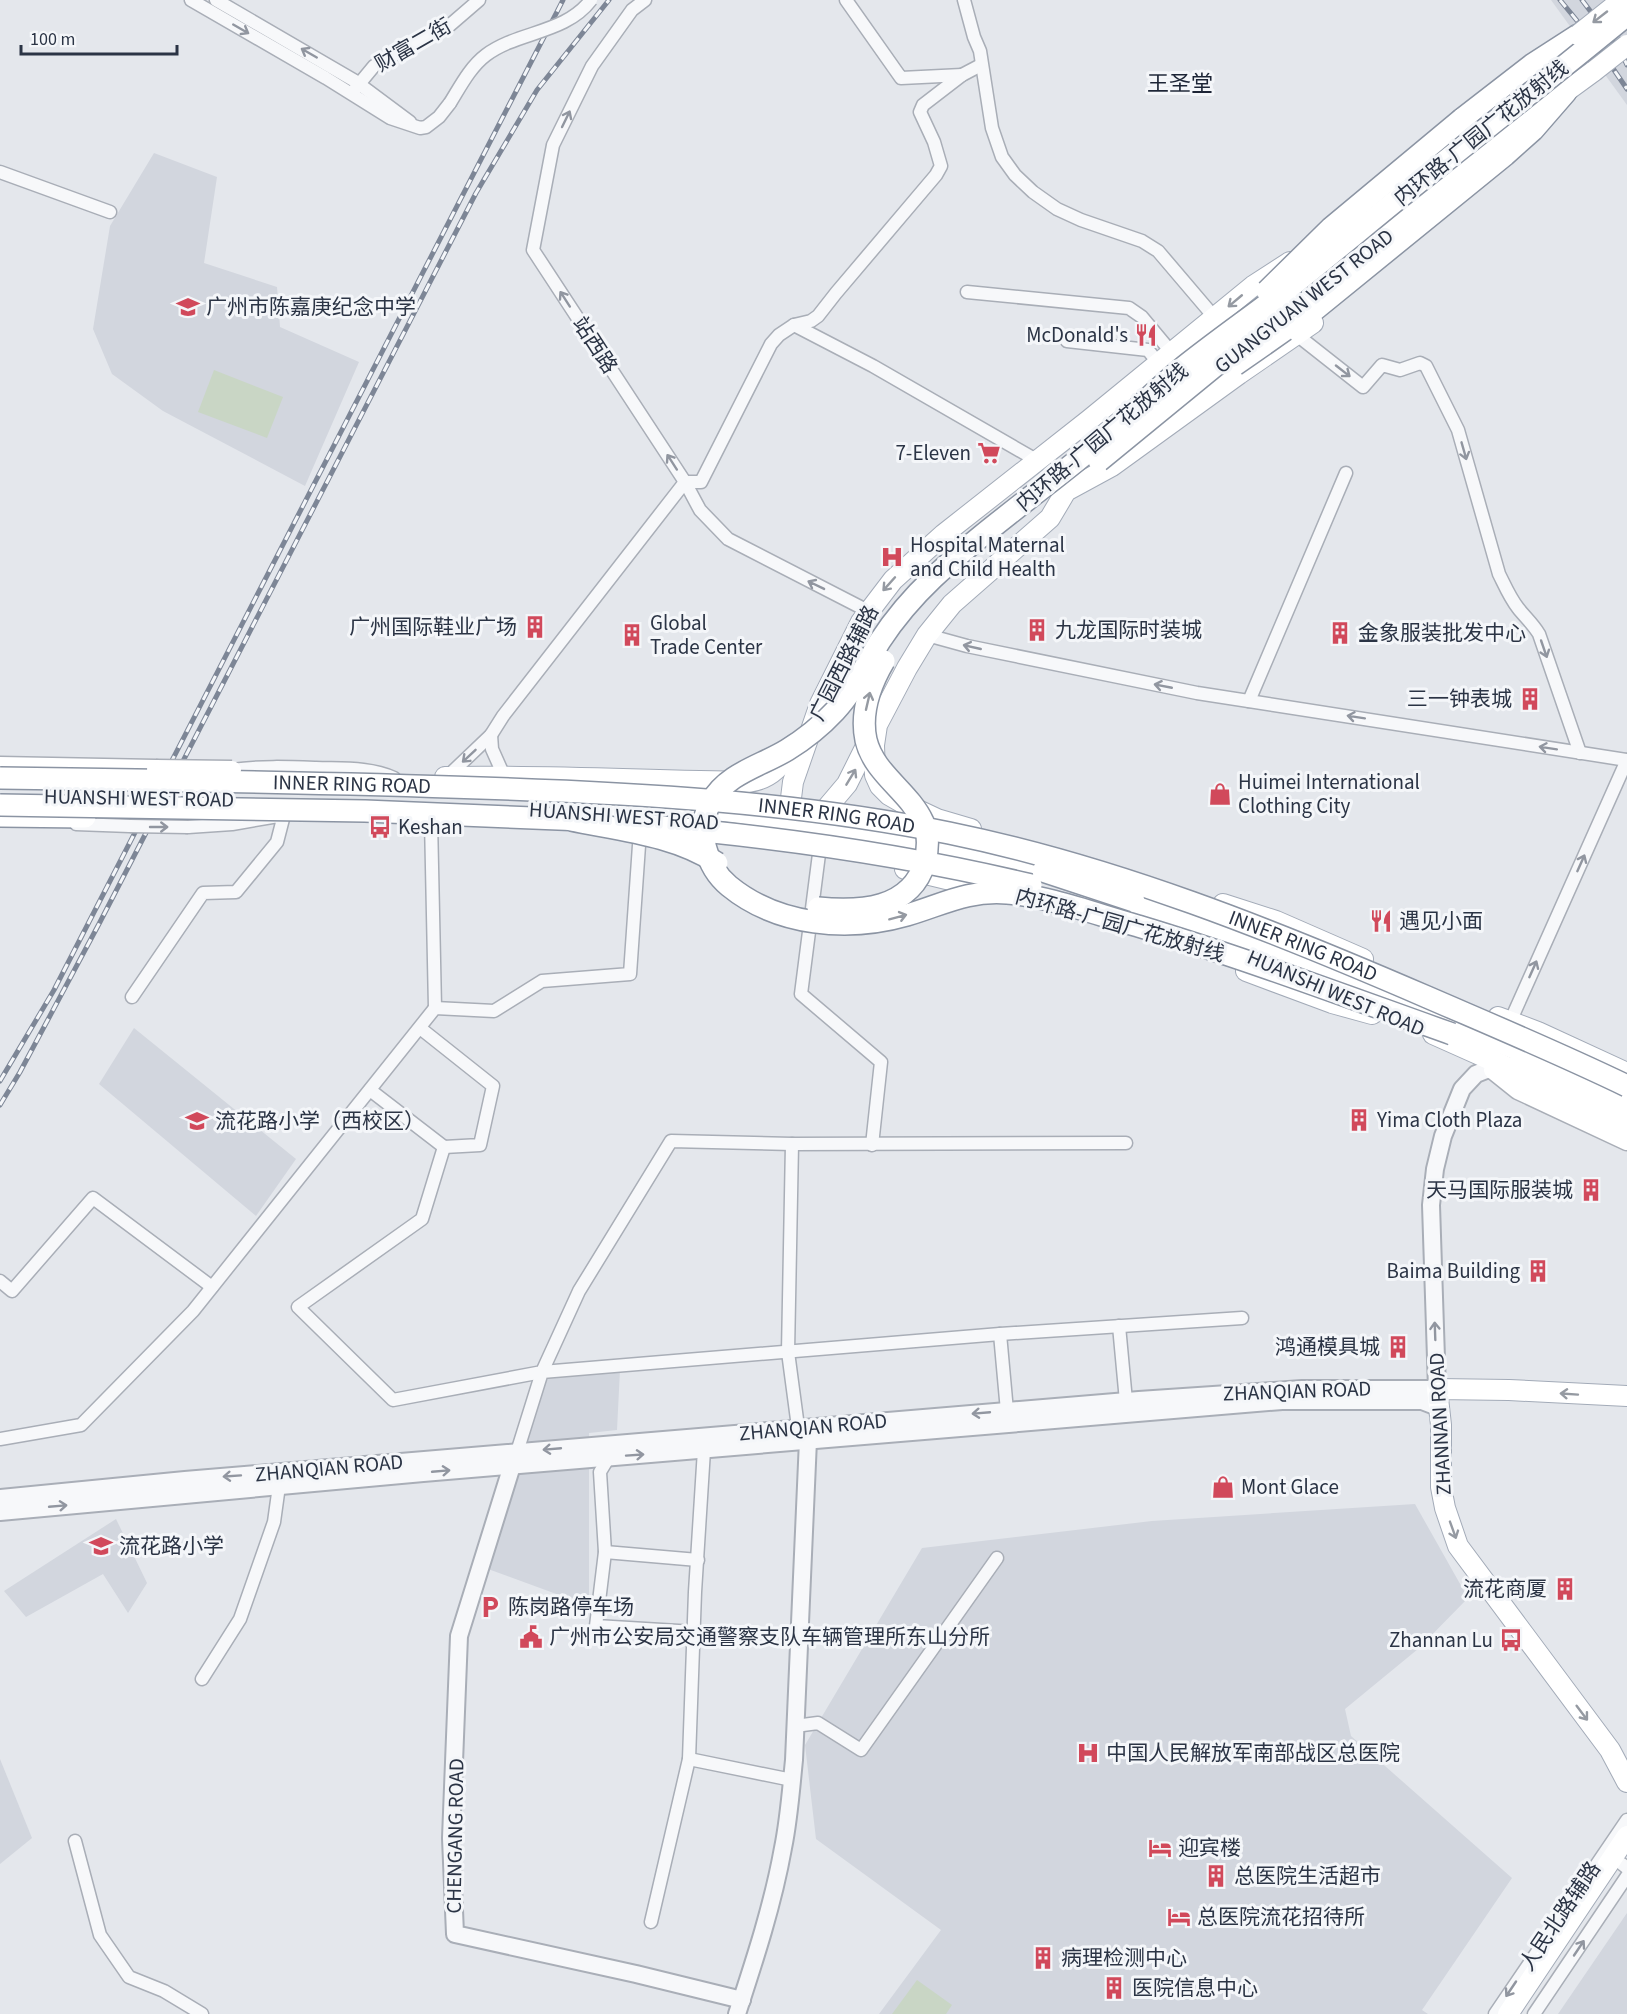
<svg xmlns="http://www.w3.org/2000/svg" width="1627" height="2014" font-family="'Source Sans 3','Noto Sans SC',sans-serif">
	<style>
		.built { fill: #d2d6de }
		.green { fill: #c9d6c5 }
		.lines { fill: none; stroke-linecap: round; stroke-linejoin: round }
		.minor-casing { stroke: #a9aeb7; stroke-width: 15 }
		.tertiary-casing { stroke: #a9aeb7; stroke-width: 20 }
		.secondary-casing { stroke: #a9aeb7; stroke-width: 21 }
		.primary-casing { stroke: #a3abb8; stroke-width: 22 }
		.trunk-casing { stroke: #8b94a3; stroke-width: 24 }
		.minor { stroke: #f7f8fa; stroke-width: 12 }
		.tertiary { stroke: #f7f8fa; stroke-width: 16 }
		.secondary { stroke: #fff; stroke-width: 18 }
		.primary { stroke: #fff; stroke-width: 20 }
		.trunk { stroke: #fff; stroke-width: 21 }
		.rail-casing { stroke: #7d8696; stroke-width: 5 }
		.rail { stroke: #f4f6f9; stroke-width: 3; stroke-dasharray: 9; stroke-linecap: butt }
		.minor-bridge-casing { stroke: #a9aeb7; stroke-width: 15; stroke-linecap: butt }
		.secondary-bridge-casing { stroke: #a9aeb7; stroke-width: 21; stroke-linecap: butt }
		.primary-bridge-casing { stroke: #a3abb8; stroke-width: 22; stroke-linecap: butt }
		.trunk-bridge-casing { stroke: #8b94a3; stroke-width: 24; stroke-linecap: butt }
		.minor-bridge { stroke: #f7f8fa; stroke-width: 12 }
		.secondary-bridge { stroke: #fff; stroke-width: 18 }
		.primary-bridge { stroke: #fff; stroke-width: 20 }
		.trunk-bridge { stroke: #fff; stroke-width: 21 }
		.oneway { stroke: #959aa2 }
		.oneway2 { stroke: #9196a0 }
		.labels { text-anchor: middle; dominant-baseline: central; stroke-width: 6; stroke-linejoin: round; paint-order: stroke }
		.street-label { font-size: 21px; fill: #2b3445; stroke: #f4f6f9 }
		.poi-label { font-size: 21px; fill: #2b3445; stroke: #f4f6f9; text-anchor: start }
		.neighbourhood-label { font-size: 22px; fill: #1d2536; stroke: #f4f6f9 }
	</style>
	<rect width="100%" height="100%" fill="#e4e7ec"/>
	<g class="built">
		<polygon points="1551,0 1618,0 1627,14 1627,105"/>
		<polygon points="154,153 217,177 204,263 277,287 280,327 359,362 305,486 163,411 112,374 93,329 110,226"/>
		<polygon points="134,1028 296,1159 256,1216 99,1084"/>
		<polygon points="620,1370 617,1430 589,1433 589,1606 488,1569 545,1376"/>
		<polygon points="1415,1504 1468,1598 1418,1649 1345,1709 1351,1736 1512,1878 1422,2010 1428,2014 879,2014 941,1930 816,1839 805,1745 922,1548 1152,1521"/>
		<polygon points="116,1519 147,1583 128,1613 103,1574 26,1617 4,1591"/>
		<polygon points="0,1759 32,1838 0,1864"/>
		<polygon points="1627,1913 1627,2014 1558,2014"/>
	</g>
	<g class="green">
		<polygon points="214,370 283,397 267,438 198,412"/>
		<polygon points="917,1980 952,2005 946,2014 892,2014"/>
	</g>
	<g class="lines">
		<g class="minor-casing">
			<g id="minor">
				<polyline points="191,0 326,78 390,118 420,128 426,127 439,117 450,103"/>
				<polyline points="216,0 355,81 410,122"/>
				<polyline points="645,0 632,10 592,66 553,145 533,250 685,482 700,510 728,539 868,611"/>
				<polyline points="846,0 901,78 962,75"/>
				<polyline points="964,0 974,37 980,51 992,128 1002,157 1015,175 1033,192 1057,209 1081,220 1142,241 1158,251 1215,318"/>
				<polyline points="355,89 374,66 450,25 479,0"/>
				<polyline points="0,172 110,212"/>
				<polyline points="967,292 1129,308 1142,317 1172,353"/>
				<polyline points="794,325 873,366 1038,461"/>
				<path d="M 1297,335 L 1363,387 L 1382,365 L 1400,370 L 1420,363 L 1426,366 L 1458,430 L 1499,574 C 1505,586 1510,598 1518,608 C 1525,617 1533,624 1539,634 L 1580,753"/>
				<polyline points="1067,341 1148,350 1159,364"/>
				<polyline points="927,635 967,646 1197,693 1627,760"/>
				<polyline points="1249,701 1346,473"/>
				<polyline points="491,735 492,749 504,776"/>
				<path d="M 232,770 C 260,766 287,767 316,768 C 342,769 370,767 394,778 L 395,785"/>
				<polyline points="447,777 491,735 503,716 685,482 701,482 771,344 779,335 794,325 811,321 818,316 836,293 936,175 941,166 934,142 920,112 923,105 962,75 981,65"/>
				<polyline points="431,820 435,1008"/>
				<polyline points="76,824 130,826"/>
				<polyline points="819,854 801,994 881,1062 872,1145"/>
				<polyline points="132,997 203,893 236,892 277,842 284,815 232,824 188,827"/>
				<polyline points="1510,1022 1627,760"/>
				<polyline points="420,1028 493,1086 480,1145 444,1147"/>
				<polyline points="370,1090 444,1147 422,1219 298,1307 393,1400 542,1372 579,1291 671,1141 792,1144"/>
				<polyline points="0,1281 12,1291 93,1198 212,1287"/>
				<polyline points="1119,1326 1126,1401"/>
				<polyline points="1000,1334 1007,1411"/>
				<polyline points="798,1427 788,1352 792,1144 1126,1143"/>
				<polyline points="0,1439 81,1425 193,1311 435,1008 494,1011 542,981 630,974 640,831"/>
				<polyline points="517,1452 542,1372 1000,1334 1242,1318"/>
				<polyline points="608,1454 609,1457 600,1472 605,1552 596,1626 695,1632"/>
				<polyline points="605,1552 698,1560"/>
				<polyline points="202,1679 240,1619 274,1522 279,1486"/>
				<polyline points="795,1726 818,1723 861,1750 997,1558"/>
				<polyline points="689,1759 792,1780"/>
				<polyline points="75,1841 100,1935 129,1977 164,1991 202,2014"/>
				<polyline points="1622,1864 1627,1868"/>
				<polyline points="651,1922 689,1759 695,1592 704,1450"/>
				<polyline points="1495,2014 1627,1820"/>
				<polyline points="1534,2014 1627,1876"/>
			</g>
		</g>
		<g class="tertiary-casing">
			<g id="tertiary">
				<polyline points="515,1456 459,1636 451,1838 455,1934 636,1974 742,2000"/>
				<polyline points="0,1498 185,1480 1139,1400 1302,1389 1437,1389 1431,1205 1435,1169 1443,1136 1462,1089 1476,1074 1486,1070 1493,1070"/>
				<polyline points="0,1512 423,1473 1282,1401 1422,1401 1435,1406 1439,1411"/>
				<path d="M 737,2014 C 755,1959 773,1904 783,1848 C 789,1819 791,1789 794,1760 L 808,1440 L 803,1433"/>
			</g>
		</g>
		<g class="secondary-casing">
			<g id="secondary">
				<polyline points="0,766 156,769"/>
				<polyline points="1493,1070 1518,1090 1627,1141"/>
			</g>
		</g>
		<g class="primary-casing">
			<g id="primary">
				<polyline points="1282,319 1516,128 1594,71"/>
				<path d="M 445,777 C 546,775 647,781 748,782 C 772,779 783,764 795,744"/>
				<polyline points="562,810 712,822"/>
				<path d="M 722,811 C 836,825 948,842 1059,872"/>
				<polyline points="796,822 790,806 793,782 820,704 861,622 893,580 944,534 1089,420 1253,286 1290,262"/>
				<polyline points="814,823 847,784 870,738"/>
				<polyline points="971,829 937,819 903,803 889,795 880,786 875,775 874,745 877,725 907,668 927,635 952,604 1050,518 1066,491 1112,466 1239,374 1313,323"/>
				<polyline points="905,869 996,891"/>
				<polyline points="1223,904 1276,921 1363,959"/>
				<polyline points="1128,908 1189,933"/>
				<polyline points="1246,971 1332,1003 1372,1014"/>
				<polyline points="1498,1017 1538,1032 1627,1073"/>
				<polyline points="1433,1034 1534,1079"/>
				<polyline points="1531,1054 1627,1097"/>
				<polyline points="1627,1396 1509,1390 1437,1389 1441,1425 1441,1487 1445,1508 1458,1546 1610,1750 1627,1782"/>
				<polyline points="1508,2014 1627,1836"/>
			</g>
		</g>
		<g class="trunk-casing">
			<g id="trunk">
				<polyline points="1462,119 1533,64 1578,35"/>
				<polyline points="1285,330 1307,316 1505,155 1533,130 1566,92"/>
				<polyline points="0,816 85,817"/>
				<polyline points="1134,901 1233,934 1307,962 1545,1061"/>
				<polyline points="1519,1064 1627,1112"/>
				<polyline points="1522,1083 1627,1130"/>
			</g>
		</g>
		<use href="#minor" class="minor"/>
		<use href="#tertiary" class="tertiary"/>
		<use href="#secondary" class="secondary"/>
		<use href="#primary" class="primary"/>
		<use href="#trunk" class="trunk"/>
		<g class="rail-casing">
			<g id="rail">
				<polyline points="1560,0 1597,45 1627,89"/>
				<polyline points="1582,0 1621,52 1627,65"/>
				<polyline points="0,1081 54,990 563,0"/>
				<polyline points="0,1105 20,1072 100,922 476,193 537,90 609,0"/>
			</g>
		</g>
		<use href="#rail" class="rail"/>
		<g class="minor-bridge-casing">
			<g id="minor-bridge">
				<path d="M 450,103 C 460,87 470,67 486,55 C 518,31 565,34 591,0"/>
				<polyline points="130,826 188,827"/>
			</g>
		</g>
		<g class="secondary-bridge-casing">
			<polyline id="secondary-bridge" points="156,769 232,770"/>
		</g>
		<g class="primary-bridge-casing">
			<g id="primary-bridge">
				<polyline points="1578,35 1622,0"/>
				<polyline points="1594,71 1627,45"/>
			</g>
		</g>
		<g class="trunk-bridge-casing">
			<g id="trunk-bridge">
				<polyline points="1267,291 1331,228 1462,119"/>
				<polyline points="1235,365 1285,330"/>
				<polyline points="1099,461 1293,302"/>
				<path id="s1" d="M 0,778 C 160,780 320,782 480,788 C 637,793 795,802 949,833 C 1115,867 1272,930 1427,997 C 1494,1026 1561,1054 1627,1086"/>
				<polyline points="0,805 365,811 583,820"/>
				<path d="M 571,820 C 619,830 675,835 717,863"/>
				<path d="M 650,826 C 778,837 906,855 1031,885"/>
				<polyline points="1043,871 1134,901"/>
				<path d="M 818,908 C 859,912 911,910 925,862 C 928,849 929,834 923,822 C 909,791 874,774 866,740 C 860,712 870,685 884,661"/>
				<path d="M 1452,1034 C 1348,997 1244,958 1138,926 C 1098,915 1048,896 1007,893 C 967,890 944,904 907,915 C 848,932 778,926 729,886 C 706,867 695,829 711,802 C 727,773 761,766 787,750 C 805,739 821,726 835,711 C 855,690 865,665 880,641 C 895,618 913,597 933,578 C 986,528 1047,487 1102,440 C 1129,418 1153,392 1180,370 C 1217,340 1257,313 1295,283 C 1339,248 1381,212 1424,178 C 1492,124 1560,70 1627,15"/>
			</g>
		</g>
		<use href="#minor-bridge" class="minor-bridge"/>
		<use href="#secondary-bridge" class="secondary-bridge"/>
		<use href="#primary-bridge" class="primary-bridge"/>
		<use href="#trunk-bridge" class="trunk-bridge"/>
	</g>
	<defs><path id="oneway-shaft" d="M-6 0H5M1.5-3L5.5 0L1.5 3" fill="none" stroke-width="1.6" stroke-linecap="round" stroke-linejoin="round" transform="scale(1.5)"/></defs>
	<g class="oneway">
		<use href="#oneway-shaft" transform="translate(1600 17) rotate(142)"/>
		<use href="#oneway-shaft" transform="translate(1235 301) rotate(140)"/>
		<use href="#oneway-shaft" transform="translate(889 584) rotate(132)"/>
		<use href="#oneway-shaft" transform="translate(868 701) rotate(-77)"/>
		<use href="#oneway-shaft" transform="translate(851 777) rotate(-59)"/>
		<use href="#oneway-shaft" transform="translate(898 917) rotate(-15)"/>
		<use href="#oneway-shaft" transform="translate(1569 1394) rotate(-176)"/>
		<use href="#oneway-shaft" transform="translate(1453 1530) rotate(70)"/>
		<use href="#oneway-shaft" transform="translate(1582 1713) rotate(53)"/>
	</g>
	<g class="oneway2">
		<use href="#oneway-shaft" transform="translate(241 29) rotate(30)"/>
		<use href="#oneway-shaft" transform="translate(309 53) rotate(-150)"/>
		<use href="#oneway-shaft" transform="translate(566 119) rotate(-64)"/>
		<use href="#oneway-shaft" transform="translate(565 299) rotate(-123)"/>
		<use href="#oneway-shaft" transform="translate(1343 371) rotate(38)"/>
		<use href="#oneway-shaft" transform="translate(1464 451) rotate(74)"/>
		<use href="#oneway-shaft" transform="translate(672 462) rotate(-123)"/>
		<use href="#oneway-shaft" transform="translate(816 585) rotate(-154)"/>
		<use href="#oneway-shaft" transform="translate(972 647) rotate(-167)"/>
		<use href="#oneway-shaft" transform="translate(1544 649) rotate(71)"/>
		<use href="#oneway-shaft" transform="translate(1163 686) rotate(-169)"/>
		<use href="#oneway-shaft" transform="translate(1356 717) rotate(-171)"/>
		<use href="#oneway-shaft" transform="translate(1548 748) rotate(-171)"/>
		<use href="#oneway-shaft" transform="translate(469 756) rotate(137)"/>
		<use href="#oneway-shaft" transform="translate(159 827)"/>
		<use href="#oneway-shaft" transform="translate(1581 863) rotate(-66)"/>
		<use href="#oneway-shaft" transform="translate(1533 969) rotate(-66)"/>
		<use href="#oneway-shaft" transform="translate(1435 1331) rotate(-92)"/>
		<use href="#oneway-shaft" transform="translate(981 1413) rotate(175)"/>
		<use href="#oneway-shaft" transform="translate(552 1449) rotate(175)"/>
		<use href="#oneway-shaft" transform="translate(635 1455) rotate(-4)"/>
		<use href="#oneway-shaft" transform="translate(441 1471) rotate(-5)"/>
		<use href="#oneway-shaft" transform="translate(232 1476) rotate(176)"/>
		<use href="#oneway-shaft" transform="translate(58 1506) rotate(-5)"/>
		<use href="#oneway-shaft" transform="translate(1579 1948) rotate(-56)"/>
		<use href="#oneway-shaft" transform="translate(1511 1989) rotate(124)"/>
	</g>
	<defs>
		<g id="school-bare" transform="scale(1.8)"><path d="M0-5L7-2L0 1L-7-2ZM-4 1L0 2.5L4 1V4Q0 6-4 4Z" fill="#d1495b" stroke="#f4f6f9" stroke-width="2.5" paint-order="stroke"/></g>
		<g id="restaurant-bare" transform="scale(1.8)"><path d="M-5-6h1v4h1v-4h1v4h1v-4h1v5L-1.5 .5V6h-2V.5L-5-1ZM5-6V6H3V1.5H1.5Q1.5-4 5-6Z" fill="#d1495b" stroke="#f4f6f9" stroke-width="2.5" paint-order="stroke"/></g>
		<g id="supermarket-bare" transform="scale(1.8)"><path d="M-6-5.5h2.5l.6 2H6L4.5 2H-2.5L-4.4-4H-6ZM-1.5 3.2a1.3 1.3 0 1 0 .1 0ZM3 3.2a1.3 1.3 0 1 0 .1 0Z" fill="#d1495b" stroke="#f4f6f9" stroke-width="2.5" paint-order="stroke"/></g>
		<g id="hospital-bare" transform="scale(1.8)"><path d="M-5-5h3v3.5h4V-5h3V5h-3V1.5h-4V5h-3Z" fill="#d1495b" stroke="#f4f6f9" stroke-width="2.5" paint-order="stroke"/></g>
		<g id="building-bare" transform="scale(1.8)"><path d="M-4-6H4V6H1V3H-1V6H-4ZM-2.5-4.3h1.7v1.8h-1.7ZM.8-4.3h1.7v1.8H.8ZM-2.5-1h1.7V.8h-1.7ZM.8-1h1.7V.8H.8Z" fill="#d1495b" stroke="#f4f6f9" stroke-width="2.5" paint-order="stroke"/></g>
		<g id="shop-bare" transform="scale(1.8)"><path d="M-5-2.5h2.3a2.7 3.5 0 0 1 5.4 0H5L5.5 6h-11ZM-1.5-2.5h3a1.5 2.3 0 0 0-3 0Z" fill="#d1495b" stroke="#f4f6f9" stroke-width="2.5" paint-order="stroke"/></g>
		<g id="bus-bare" transform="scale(1.8)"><path d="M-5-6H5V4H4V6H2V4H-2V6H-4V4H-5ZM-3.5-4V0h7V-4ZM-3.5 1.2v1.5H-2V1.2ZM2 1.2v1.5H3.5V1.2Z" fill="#d1495b" stroke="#f4f6f9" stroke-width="2.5" paint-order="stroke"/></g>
		<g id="parking-bare" transform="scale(1.8)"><path d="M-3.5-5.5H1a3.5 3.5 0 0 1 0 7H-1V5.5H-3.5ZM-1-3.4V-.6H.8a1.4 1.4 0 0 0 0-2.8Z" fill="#d1495b" stroke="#f4f6f9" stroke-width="2.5" paint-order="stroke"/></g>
		<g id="civic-bare" transform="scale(1.8)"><path d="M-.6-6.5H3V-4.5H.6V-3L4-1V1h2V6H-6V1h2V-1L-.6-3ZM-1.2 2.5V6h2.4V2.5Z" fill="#d1495b" stroke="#f4f6f9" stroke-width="2.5" paint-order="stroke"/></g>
		<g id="hotel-bare" transform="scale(1.8)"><path d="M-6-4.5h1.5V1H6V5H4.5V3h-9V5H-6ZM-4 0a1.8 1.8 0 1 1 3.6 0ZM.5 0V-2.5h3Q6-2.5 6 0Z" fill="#d1495b" stroke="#f4f6f9" stroke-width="2.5" paint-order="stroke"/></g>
	</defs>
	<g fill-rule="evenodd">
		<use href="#school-bare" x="188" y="307"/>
		<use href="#restaurant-bare" x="1146" y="335"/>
		<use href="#supermarket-bare" x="989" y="453"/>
		<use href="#hospital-bare" x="892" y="557"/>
		<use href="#building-bare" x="535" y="627"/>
		<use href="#building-bare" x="1037" y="630"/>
		<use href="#building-bare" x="1340" y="633"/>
		<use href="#building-bare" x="632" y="635"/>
		<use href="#building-bare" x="1530" y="699"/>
		<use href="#shop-bare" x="1220" y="794"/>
		<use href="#bus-bare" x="380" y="827"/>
		<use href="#restaurant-bare" x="1381" y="921"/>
		<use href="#building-bare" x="1359" y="1120"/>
		<use href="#school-bare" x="197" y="1121"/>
		<use href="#building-bare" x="1591" y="1190"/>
		<use href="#building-bare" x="1538" y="1271"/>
		<use href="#building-bare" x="1398" y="1347"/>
		<use href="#shop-bare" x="1223" y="1487"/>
		<use href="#school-bare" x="101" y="1546"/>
		<use href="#building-bare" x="1565" y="1589"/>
		<use href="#parking-bare" x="490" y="1607"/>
		<use href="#civic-bare" x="531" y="1637"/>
		<use href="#bus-bare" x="1511" y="1640"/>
		<use href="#hospital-bare" x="1088" y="1753"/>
		<use href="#hotel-bare" x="1160" y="1848"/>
		<use href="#building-bare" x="1216" y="1876"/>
		<use href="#hotel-bare" x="1179" y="1917"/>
		<use href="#building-bare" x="1043" y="1958"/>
		<use href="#building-bare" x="1114" y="1988"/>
	</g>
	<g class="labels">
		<g class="street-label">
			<text transform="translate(413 45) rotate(-30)">财富二街</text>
			<text transform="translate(1481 133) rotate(-39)">内环路-广园广花放射线</text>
			<text transform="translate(1304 301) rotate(-38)">GUANGYUAN WEST ROAD</text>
			<text transform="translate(595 345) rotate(57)">站西路</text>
			<text transform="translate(1102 437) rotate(-40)">内环路-广园广花放射线</text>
			<text transform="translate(844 663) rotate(-63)">广园西路辅路</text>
			<text stroke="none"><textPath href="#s1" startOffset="352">INNER RING ROAD</textPath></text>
			<text transform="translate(139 798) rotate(1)">HUANSHI WEST ROAD</text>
			<text transform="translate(624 816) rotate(4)">HUANSHI WEST ROAD</text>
			<text stroke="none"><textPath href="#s1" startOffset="838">INNER RING ROAD</textPath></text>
			<text transform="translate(1120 925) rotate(16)">内环路-广园广花放射线</text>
			<text stroke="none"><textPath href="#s1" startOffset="1324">INNER RING ROAD</textPath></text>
			<text transform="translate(1336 993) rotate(23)">HUANSHI WEST ROAD</text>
			<text transform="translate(1297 1391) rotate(-2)">ZHANQIAN ROAD</text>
			<text transform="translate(1440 1424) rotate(-93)">ZHANNAN ROAD</text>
			<text transform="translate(813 1427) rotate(-5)">ZHANQIAN ROAD</text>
			<text transform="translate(329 1468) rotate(-5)">ZHANQIAN ROAD</text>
			<text transform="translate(455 1836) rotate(-89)">CHENGANG ROAD</text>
			<text transform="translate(1560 1916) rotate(-56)">人民北路辅路</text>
		</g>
		<g class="poi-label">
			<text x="206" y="307">广州市陈嘉庚纪念中学</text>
			<text x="1128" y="335" text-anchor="end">McDonald's</text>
			<text x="971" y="453" text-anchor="end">7-Eleven</text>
			<text x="910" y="545">Hospital Maternal<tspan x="910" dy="24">and Child Health</tspan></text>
			<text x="650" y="623">Global<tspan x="650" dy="24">Trade Center</tspan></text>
			<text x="517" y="627" text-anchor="end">广州国际鞋业广场</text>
			<text x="1055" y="630">九龙国际时装城</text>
			<text x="1358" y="633">金象服装批发中心</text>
			<text x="1512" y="699" text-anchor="end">三一钟表城</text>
			<text x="1238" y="782">Huimei International<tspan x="1238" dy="24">Clothing City</tspan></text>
			<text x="398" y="827">Keshan</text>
			<text x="1399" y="921">遇见小面</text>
			<text x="1377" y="1120">Yima Cloth Plaza</text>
			<text x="215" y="1121">流花路小学（西校区）</text>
			<text x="1573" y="1190" text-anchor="end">天马国际服装城</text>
			<text x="1520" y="1271" text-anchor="end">Baima Building</text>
			<text x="1380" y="1347" text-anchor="end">鸿通模具城</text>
			<text x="1241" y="1487">Mont Glace</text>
			<text x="119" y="1546">流花路小学</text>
			<text x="1547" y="1589" text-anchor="end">流花商厦</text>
			<text x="508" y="1607">陈岗路停车场</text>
			<text x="549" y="1637">广州市公安局交通警察支队车辆管理所东山分所</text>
			<text x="1493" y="1640" text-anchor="end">Zhannan Lu</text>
			<text x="1106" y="1753">中国人民解放军南部战区总医院</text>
			<text x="1178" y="1848">迎宾楼</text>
			<text x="1234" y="1876">总医院生活超市</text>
			<text x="1197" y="1917">总医院流花招待所</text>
			<text x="1061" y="1958">病理检测中心</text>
			<text x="1132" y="1988">医院信息中心</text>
		</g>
		<g class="neighbourhood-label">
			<text x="1180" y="84">王圣堂</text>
		</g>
	</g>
	<path d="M21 45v9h156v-9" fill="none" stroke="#2b3445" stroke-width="3"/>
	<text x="30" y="45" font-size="18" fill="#2b3445" stroke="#f4f6f9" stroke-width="4.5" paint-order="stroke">100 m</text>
</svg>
